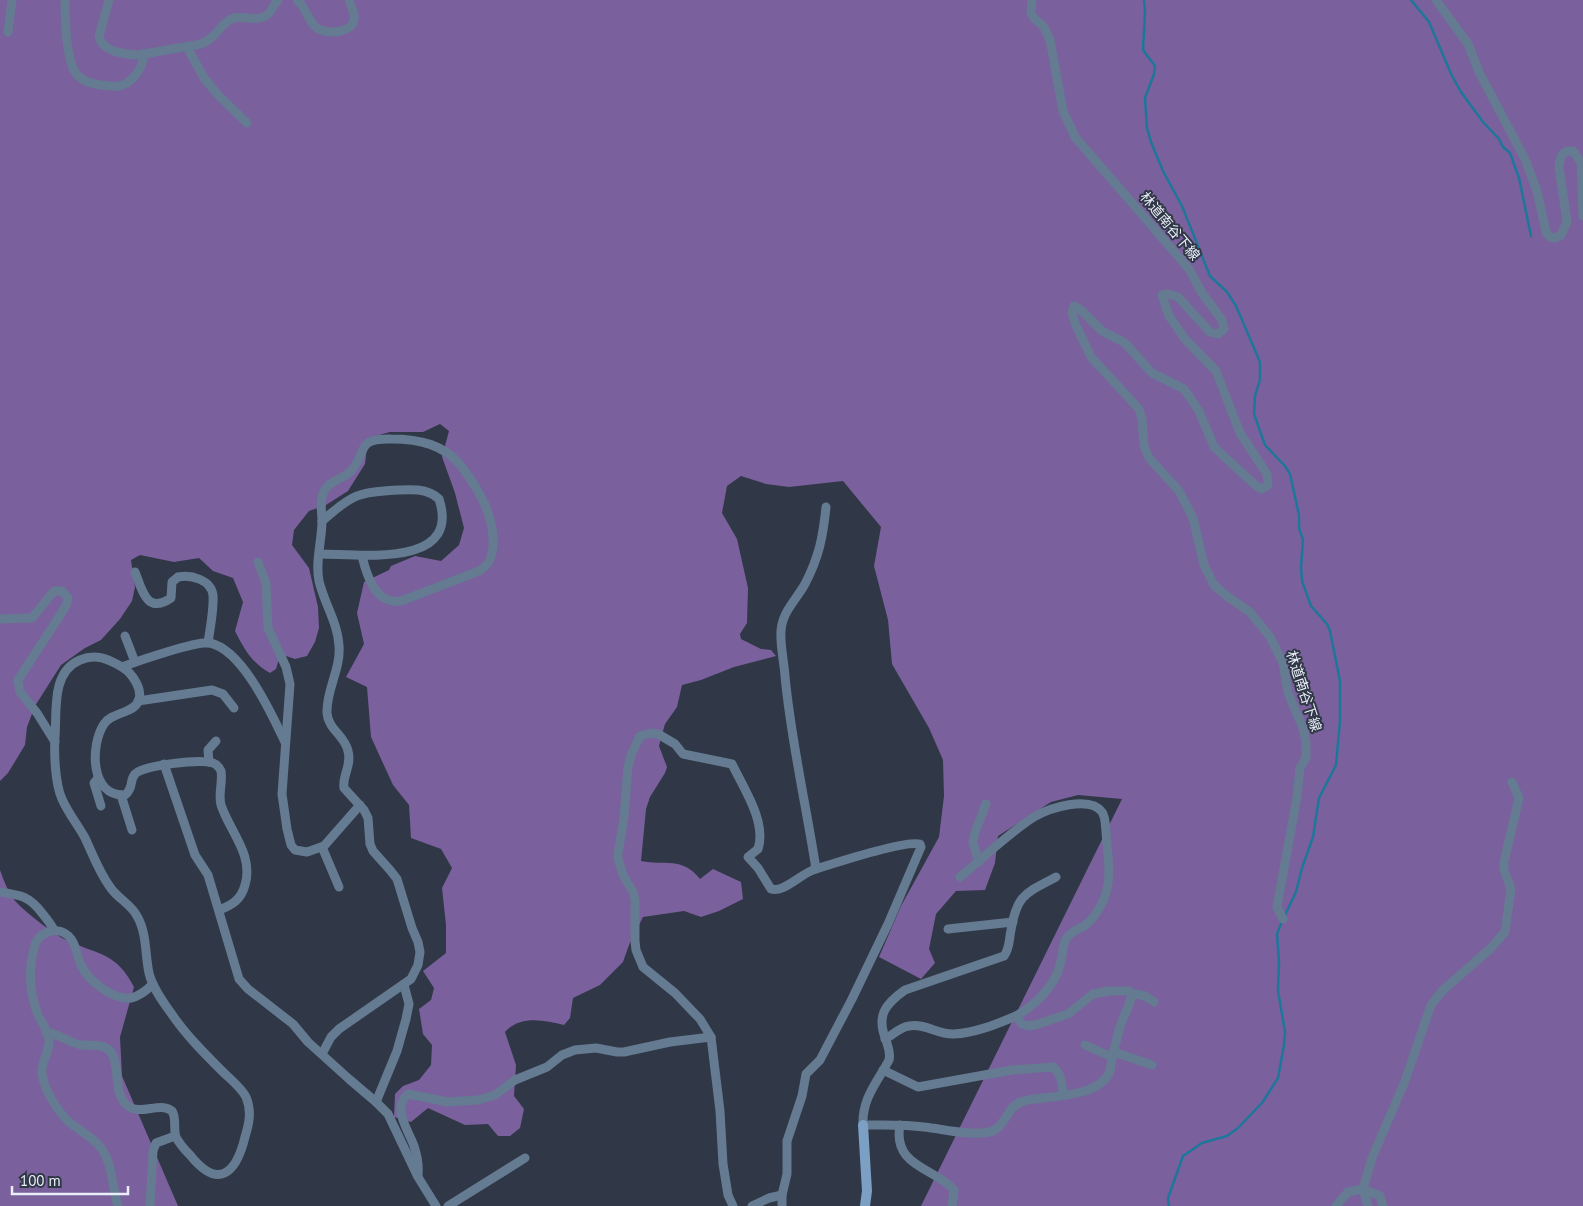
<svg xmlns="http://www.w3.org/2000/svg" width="1583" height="1206" font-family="'PT Sans','Noto Sans JP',sans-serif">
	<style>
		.forest { fill: #7a609d }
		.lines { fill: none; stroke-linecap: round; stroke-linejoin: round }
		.stream { stroke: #1e779b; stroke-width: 2.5 }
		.street { stroke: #647b91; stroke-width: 9 }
		.secondary { stroke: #7ca0c4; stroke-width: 10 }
		.labels { text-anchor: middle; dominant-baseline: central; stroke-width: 4; stroke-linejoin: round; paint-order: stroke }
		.street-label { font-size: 14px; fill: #e9eef8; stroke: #303746 }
	</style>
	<rect width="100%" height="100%" fill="#303746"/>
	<g class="forest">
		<path d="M 0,0 L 1583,0 L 1583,1206 L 921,1206 L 1122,799 L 1078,795 L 1051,802 L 998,836 L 995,863 L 985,890 L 956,891 L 936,914 L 929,949 L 935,963 L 921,979 L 879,957 L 901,906 L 939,837 L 944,796 L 943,760 L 929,728 L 892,664 L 888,620 L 874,566 L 881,527 L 843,481 L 789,487 L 766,484 L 741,476 L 727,486 L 722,513 L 737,539 L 748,588 L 747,623 L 740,634 L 741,639 L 761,649 L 771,650 L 776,656 L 734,667 L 701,680 L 682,685 L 677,707 L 665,724 L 659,746 L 667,767 L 665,773 L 650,797 L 646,809 L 641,861 C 665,866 682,856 700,879 L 713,869 L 741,882 L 743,899 L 719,911 L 701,917 L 684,911 L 643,917 L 629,945 L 623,962 L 600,985 L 573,998 L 570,1018 L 564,1025 C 544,1020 520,1015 505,1032 L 516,1065 L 514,1096 L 524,1109 L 520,1128 L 510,1136 L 498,1136 L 488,1124 L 465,1125 L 428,1108 L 411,1122 L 394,1117 L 395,1094 L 403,1086 L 419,1080 L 431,1065 L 432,1045 L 423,1034 L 419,1009 L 431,1000 L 434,988 L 423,971 L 446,953 L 446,925 L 442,888 L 452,868 L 441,849 L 411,838 L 409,805 L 393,785 L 371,737 L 367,687 L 346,677 L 364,644 L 357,613 L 364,582 L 389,570 L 391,566 L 415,556 L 441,561 L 459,545 L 464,528 L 455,493 L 442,457 L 449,431 L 440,424 L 423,432 L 390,432 L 368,438 L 365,464 L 348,491 L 326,505 L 309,511 L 294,530 L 292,545 L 309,568 L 318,607 L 319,628 L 315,642 L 307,656 L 295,659 L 286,656 L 279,659 L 276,669 L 270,673 C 252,663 244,649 235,631 L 243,602 L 233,578 L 213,571 L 199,558 L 174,562 L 140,555 L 131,560 L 135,587 L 132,601 L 120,619 L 101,640 L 85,648 L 61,665 L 35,706 L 27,727 L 25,745 L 8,773 L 0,781 Z"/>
		<path d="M 0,870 C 4,881 9,895 18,904 C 29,915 56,936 70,942 C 101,955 117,954 134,987 L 120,1037 L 122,1076 L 178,1206 L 0,1206 Z"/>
	</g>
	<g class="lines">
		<g class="stream">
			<polyline points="1144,0 1145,12 1143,50 1155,66 1154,74 1145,98 1147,128 1151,142 1163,171 1182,206 1210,276 1227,292 1236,306 1260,362 1260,380 1255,396 1254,414 1265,445 1285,466 1290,474 1299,515 1299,528 1303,540 1301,567 1302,581 1311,606 1327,624 1330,631 1340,681 1340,721 1336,765 1319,798 1313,837 1302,868 1296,892 1284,917"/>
			<polyline points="1411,0 1429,22 1452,76 1461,92 1483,122 1499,139 1503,147 1510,153 1519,178 1531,236"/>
			<polyline points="1169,1206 1168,1198 1183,1156 1202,1143 1227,1136 1238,1128 1262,1103 1278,1078 1284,1045 1285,1032 1278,991 1279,962 1277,934 1282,921"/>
		</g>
		<g class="street">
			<path d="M 65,0 C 65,18 66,56 75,72 C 81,81 91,84 101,85 C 107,85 114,87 120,86 C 134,82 143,67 144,54"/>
			<path d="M 109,0 L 99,36 C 102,52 124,54 138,55 L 201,44 C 218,37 219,25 231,19 C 242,14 260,24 269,13 C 273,9 274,4 278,0"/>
			<path d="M 297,0 C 307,7 309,27 321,30 C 331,34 353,32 354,19 C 355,13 351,6 349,0"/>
			<polyline points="1032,0 1031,13 1034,18 1044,27 1050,40 1063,111 1075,137 1189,269 1202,293 1222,320 1224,329 1218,334 1210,332 1178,297 1168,294 1162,295 1169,316 1185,339 1216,371 1240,433 1267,474 1268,485 1262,489 1255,485 1214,447 1199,411 1184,389 1152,373 1125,343 1102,331 1081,310 1074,306 1072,312 1075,323 1091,357 1139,409 1142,419 1144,446 1149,458 1179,491 1193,518 1204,565 1214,585 1228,597 1250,612 1270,637 1283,663 1288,693 1303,728 1306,742 1306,758 1300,768 1297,797 1277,907 1283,919"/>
			<path d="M 1436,0 L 1468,44 L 1480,74 L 1525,159 L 1537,191 L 1546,232 L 1550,237 L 1555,238 L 1561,235 L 1567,222 L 1559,167 C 1560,156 1562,150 1573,151 L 1581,162 L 1583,216"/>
			<polyline points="8,32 12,0"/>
			<polyline points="187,47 204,78 219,96 247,123"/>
			<path d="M 320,554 C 358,554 462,569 439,499 C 434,494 426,491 418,490 C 405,489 368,491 357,496 C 344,501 333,512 322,521"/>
			<polyline points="258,562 266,583 268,628 286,667 290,684 282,794 287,829 291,845 295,850 307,852 324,846 360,805"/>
			<path d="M 135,572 C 142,589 146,615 171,598 L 172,582 L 178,577 C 191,574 211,580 213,595 C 214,610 210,628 208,643"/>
			<polyline points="0,619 32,618 54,591 62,591 68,598 66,606 18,680 20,692 37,713 55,742"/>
			<polyline points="125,636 135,662"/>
			<path d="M 122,667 C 138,661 196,641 210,643 C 243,650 272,715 285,742"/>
			<polyline points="138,701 212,690 223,694 234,708"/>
			<polyline points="209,762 208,750 216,741"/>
			<polyline points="164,764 195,855 208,875 239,979 248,989 293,1024 308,1042 349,1079 376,1102 388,1114 418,1177 436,1206"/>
			<polyline points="98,778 94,783 101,806"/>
			<polyline points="121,795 132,830"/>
			<polyline points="322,847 339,887"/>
			<polyline points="979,862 973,843 975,832 986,804"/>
			<path d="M 816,869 C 806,804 791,741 785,676 C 784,661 780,646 781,631 C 782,612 796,600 805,584 C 819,557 823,537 826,507"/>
			<path d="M 960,877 C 983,858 1010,832 1034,817 C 1049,808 1090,795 1102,812 C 1106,818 1105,825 1106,831 C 1107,853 1113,877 1104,899 C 1100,908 1093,920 1084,926 C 1077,930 1070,932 1066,939 C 1062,946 1063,954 1061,961 C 1056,985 1037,1004 1016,1016 L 1022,1024 L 1029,1026 L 1038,1024 L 1068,1014 L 1093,994 L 1109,991 L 1129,991 L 1132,994 C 1130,1007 1122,1018 1119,1030 C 1117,1040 1113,1050 1112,1060 C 1111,1063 1111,1067 1110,1071 C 1099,1099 1048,1095 1024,1101 C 1006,1105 1006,1129 989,1132 C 970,1136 943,1129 924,1127 C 904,1124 884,1125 863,1125 C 862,1098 877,1083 889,1060 C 891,1053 888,1047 886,1040 C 876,1016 885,1004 905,990 L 1004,956 C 1010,948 1009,939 1011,930 C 1017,894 1026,893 1056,877"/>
			<path d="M 0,892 C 21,895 29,896 42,913 C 46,918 51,924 54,930"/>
			<polyline points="948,929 1013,922"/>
			<polyline points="1131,993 1145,996 1154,1002"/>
			<path d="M 46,1032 C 59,1034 69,1043 82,1045 C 91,1046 104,1043 111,1052 C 121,1067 112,1094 128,1106 C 141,1116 160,1101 172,1111 C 177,1119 173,1129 176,1137 C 179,1143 185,1150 190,1155 C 218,1190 236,1174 245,1137 C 249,1124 252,1111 246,1097 C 241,1087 230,1079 222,1071 C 204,1053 185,1034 171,1013 C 163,1002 152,987 149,973 C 145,955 147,933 137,916 C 131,904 117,898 110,887 C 99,872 93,855 85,838 C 78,825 68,813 62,799 C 55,784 54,753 55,737 C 57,711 51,672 80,660 C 96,653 108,659 122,667 C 132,673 144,690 138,702 C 132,714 112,712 104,724 C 90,745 90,797 125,795 C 134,788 129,781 135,774 C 143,765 200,759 213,763 C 216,764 219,767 221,771 C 223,782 218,794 221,805 C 230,832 254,855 245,885 C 241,900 232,905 219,910"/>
			<path d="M 885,1039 C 893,1035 900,1027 909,1026 C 925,1023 938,1035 954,1034 C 975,1033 997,1024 1016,1016"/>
			<polyline points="1085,1045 1112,1057"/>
			<polyline points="1114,1052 1152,1065"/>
			<path d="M 322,1054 L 331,1037 L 339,1029 L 411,979 L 418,965 L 420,952 L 418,942 L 412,928 L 397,879 L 390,870 L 373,851 L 370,844 L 368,818 L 364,810 L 344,788 C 342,775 352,766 348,751 C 345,736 328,729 327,713 C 326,690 341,669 339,646 C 338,623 324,603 319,581 C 315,562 322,540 322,521 C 322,511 319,500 324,491 C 330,480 344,479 351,471 C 368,453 354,438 391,439 C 419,439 444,444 462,467 C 479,490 495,517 493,546 C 492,558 489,565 479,571 L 401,601 C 376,605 367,577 362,556"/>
			<path d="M 883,1070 L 918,1087 L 1012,1070 L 1053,1067 C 1062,1074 1062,1084 1063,1095"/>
			<polyline points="376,1102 397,1051 406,1019 409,1004 404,985"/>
			<path d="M 900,1125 C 892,1167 936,1168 954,1190 L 952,1206"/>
			<path d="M 418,1175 C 419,1165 417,1155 414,1146 C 409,1131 391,1108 408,1094 L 448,1102 L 478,1100 L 495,1095 L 515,1080 L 547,1067 L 562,1055 L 575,1050 L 596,1048 L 617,1052 L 624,1052 L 670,1042 L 711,1037"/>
			<path d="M 118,1206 C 112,1188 113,1164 101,1148 C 93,1137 80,1131 69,1122 C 58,1112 43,1088 42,1073 C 41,1062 50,1051 49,1040 C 48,1031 42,1023 38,1015 C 29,992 28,969 35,945 C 37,938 41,935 48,932 C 56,929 65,931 71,939 C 77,947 77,958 82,967 C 90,982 113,1000 131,998 C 140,996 147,990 153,984"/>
			<polyline points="150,1206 153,1151 156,1143 175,1136"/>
			<polyline points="448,1206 525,1158"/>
			<path d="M 733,1206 L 728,1195 L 723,1164 L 720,1111 L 711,1037 L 700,1019 L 675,993 L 643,967 L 636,950 L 635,941 L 635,900 L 633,892 L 623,875 L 618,859 L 618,854 L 624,817 L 628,767 L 631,755 L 640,736 L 652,733 L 658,734 L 675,744 L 683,754 L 732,764 C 743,787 767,822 758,849 L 748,857 L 758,868 L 771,889 C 784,893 801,873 816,869 C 835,863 904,840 920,844 L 921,847 L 888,924 L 852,999 L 820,1060 L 806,1074 L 802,1096 L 787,1141 L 787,1174 L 782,1195 L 782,1206"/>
			<polyline points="752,1206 769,1198 782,1195"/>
			<polyline points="1336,1206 1348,1192 1363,1189 1380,1196 1383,1206"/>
			<polyline points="1368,1206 1363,1189 1372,1158 1405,1081 1431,1005 1442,991 1490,949 1505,932 1511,889 1504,870 1504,862 1519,798 1512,782"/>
		</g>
		<polyline class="secondary" points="863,1125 867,1191 865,1206"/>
	</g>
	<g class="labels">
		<g class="street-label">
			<text transform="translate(1170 226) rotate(50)">林道南谷下線</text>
			<text transform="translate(1304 691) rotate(72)">林道南谷下線</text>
		</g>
	</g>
	<path d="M12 1186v8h116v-8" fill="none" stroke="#e9eef8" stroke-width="2.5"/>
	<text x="20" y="1186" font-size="15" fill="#e9eef8" stroke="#303746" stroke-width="4" paint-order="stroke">100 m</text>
</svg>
